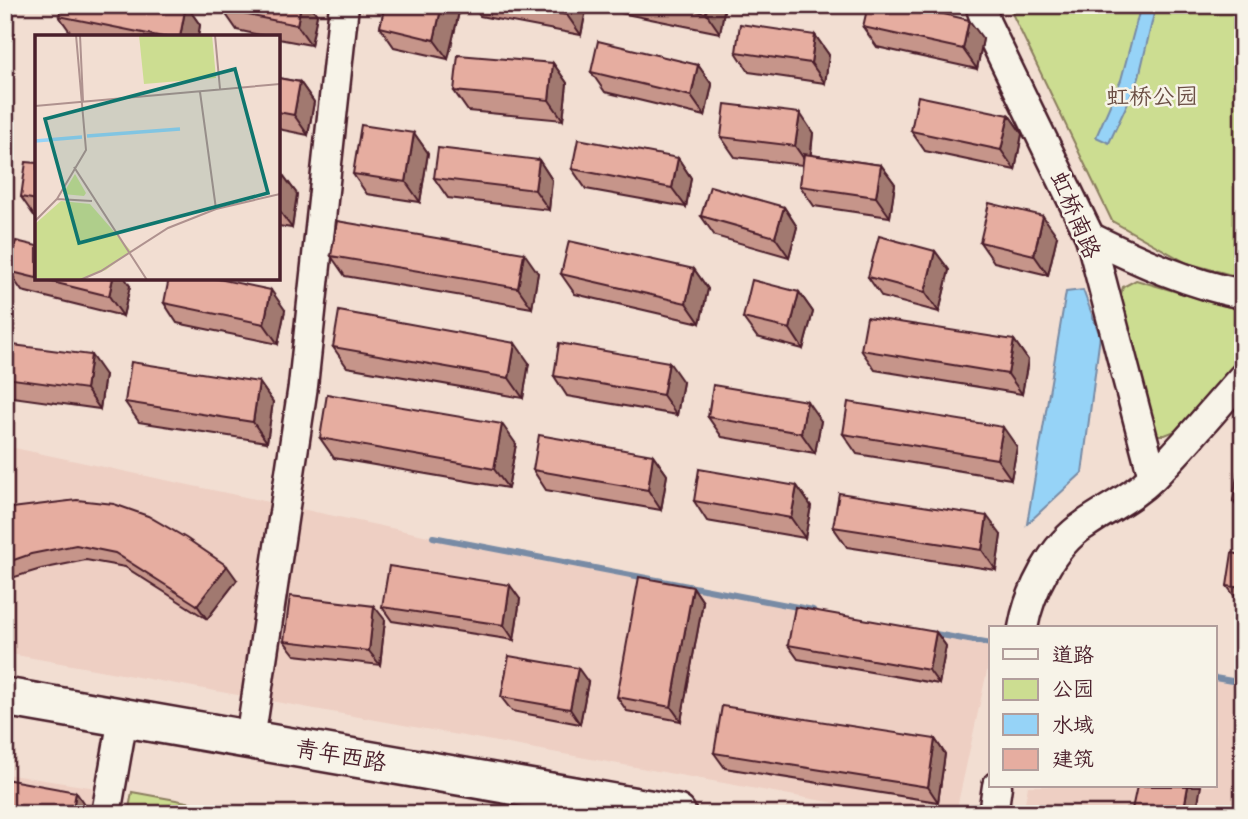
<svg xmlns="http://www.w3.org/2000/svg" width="1248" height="819" font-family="Itim,'LXGW WenKai TC',sans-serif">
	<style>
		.built { fill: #eecfc3 }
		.green { fill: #ccdd91; stroke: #8b7e5e; stroke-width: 2 }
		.water { fill: #96d3f7; stroke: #788ba5; stroke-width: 2 }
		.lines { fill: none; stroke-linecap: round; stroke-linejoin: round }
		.stream { stroke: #788ba5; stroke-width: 6 }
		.minor-casing { stroke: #4a1f2b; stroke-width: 33 }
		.major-casing { stroke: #4a1f2b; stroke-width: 42 }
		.minor { stroke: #f7f3e8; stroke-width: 28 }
		.major { stroke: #f7f3e8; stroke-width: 37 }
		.wall { fill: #c6958a; stroke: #4a1f2b; stroke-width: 2 }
		.shaded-wall { fill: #a17970; stroke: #4a1f2b; stroke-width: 2 }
		.building { fill: #e6ada0; stroke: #4a1f2b; stroke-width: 2 }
		.labels { text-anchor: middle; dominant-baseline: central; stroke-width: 5; stroke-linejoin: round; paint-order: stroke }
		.park-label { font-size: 23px; fill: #6a4e44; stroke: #f7f3e8 }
		.street-label { font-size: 23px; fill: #4a1f2b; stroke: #f7f3e8 }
		.inset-river { fill: none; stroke: #96d3f7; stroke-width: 3.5 }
		.inset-road { fill: none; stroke: #af928f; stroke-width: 2 }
		.view { fill: #0f766e; fill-opacity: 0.15; stroke: #0f766e; stroke-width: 3.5 }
		.inset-edge { fill: none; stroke: #4a1f2b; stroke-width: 3.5 }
	</style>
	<rect width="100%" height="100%" fill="#f2ded2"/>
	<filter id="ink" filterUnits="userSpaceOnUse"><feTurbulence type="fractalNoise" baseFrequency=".0143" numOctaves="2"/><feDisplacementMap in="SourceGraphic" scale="14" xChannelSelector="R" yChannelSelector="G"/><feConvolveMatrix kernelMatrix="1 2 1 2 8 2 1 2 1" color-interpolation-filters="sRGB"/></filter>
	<g filter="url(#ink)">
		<g class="built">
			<polygon points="5,446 433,537 991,644 991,653 956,812 895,814 5,653"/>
			<polygon points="1215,681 1243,686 1243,814 1023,814 1028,786 1215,786"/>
			<polygon points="5,774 96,788 92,814 5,814"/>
		</g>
		<g class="green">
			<polygon points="1008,5 1243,5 1243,278 1187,263 1112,221"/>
			<polygon points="1136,280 1243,311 1243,357 1175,431 1165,435 1156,435 1119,301 1123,287"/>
			<polygon points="132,792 253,814 128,814"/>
		</g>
		<g class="water">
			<polygon points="1141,5 1156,5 1138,81 1109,143 1096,137 1121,80"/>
			<polygon points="1083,290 1100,336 1082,473 1027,524 1066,292"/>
		</g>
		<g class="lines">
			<g class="stream">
				<polyline points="433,537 813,610"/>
				<polyline points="930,633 991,644"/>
				<polyline points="1215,678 1243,683"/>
			</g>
			<g class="minor-casing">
				<g id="minor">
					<polyline points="980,5 986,23 1090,237 1153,477"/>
					<path d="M 1090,237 C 1139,261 1189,284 1243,294"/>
					<path d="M 1023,628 C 1029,592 1053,545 1084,525 C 1108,508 1132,498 1154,476 C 1185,445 1213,410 1243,377"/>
					<polyline points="250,740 303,386 344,5"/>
					<polyline points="106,814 123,718"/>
					<polyline points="993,814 997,786"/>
				</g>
			</g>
			<g class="major-casing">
				<polyline id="major" points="5,697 677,814"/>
			</g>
			<use href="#minor" class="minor"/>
			<use href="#major" class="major"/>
		</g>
		<g class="wall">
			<polygon points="186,5 200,25 198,37 79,37 73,36 59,16"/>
			<polygon points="224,5 310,5 317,15 311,45 278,39 278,37 269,37 237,30 223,10"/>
			<polygon points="385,5 454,5 459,12 448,59 394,47 380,27"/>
			<polygon points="472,5 587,5 581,35 480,16"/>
			<polygon points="615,5 725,5 720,33 621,13"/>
			<polygon points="863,27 983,39 977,69 877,47"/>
			<polygon points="815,35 829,55 825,83 749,72 736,52"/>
			<polygon points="553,63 567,83 563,120 468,111 454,91"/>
			<polygon points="698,65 712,85 705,116 605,92 591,72"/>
			<polygon points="278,78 300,82 314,102 308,135 278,129"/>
			<polygon points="1009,115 1022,134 1015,170 925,151 911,131"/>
			<polygon points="414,133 428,153 420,202 367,194 353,174"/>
			<polygon points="813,133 811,155 881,165 895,184 890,217 814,206 800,186 803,165 735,157 721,137"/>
			<polygon points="678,158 691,178 686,207 586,189 572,169"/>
			<polygon points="539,160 552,180 549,210 448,198 434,178"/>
			<polygon points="37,163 37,217 35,217 21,197"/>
			<polygon points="278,174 283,175 297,194 292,228 278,226"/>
			<polygon points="784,207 797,227 789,257 715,236 701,216"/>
			<polygon points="1057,236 1048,275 994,262 980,242"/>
			<polygon points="935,251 949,270 939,312 882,297 868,277"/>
			<polygon points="331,256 538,273 532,308 345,276"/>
			<polygon points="694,269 708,289 700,323 575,294 561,274"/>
			<polygon points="8,271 130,286 123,316 22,291"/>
			<polygon points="799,292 813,312 803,349 757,337 743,318"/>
			<polygon points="164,303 285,310 278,344 177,323"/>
			<polygon points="1014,340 1028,360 1022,394 875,370 861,350"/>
			<polygon points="5,344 105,375 100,409 5,396"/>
			<polygon points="333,347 529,363 523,398 347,367"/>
			<polygon points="554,376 683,382 677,415 567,396"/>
			<polygon points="259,382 273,402 267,442 139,422 125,402"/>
			<polygon points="708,417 821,421 815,453 722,437"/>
			<polygon points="843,434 1017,447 1011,479 857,454"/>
			<polygon points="320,438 516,444 508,488 334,458"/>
			<polygon points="653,455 667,475 661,510 546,490 533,470"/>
			<polygon points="1243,464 1243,515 1233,501"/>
			<polygon points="797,486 811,506 805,538 707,521 694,501"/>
			<polygon points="5,510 237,580 207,619 125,567 86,560 41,569 5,580"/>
			<polygon points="833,527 1001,535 996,570 847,547"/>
			<polygon points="1243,555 1243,606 1241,605 1227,586"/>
			<polygon points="693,587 703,602 681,721 627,711 617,697"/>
			<polygon points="520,599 514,640 392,621 382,607"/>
			<polygon points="385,620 380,665 295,655 284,641"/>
			<polygon points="936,632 946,646 939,684 798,659 788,645"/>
			<polygon points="588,682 580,724 512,711 501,697"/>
			<polygon points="935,739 945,754 938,802 725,768 714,753"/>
		</g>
		<g class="shaded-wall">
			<polygon points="5,5 12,5 7,39 5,36"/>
			<polygon points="186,5 200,25 198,37 180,37"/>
			<polygon points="301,5 310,5 317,15 311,45 297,25"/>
			<polygon points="442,5 454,5 459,12 448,59 434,40"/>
			<polygon points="569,5 587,5 581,35 567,15"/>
			<polygon points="707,5 725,5 720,33 706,13"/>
			<polygon points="969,20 983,39 977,69 963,49"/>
			<polygon points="815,35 829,55 825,83 811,63"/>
			<polygon points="553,63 567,83 563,120 549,100"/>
			<polygon points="698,65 712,85 705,116 691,96"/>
			<polygon points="300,82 314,102 308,135 294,115"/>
			<polygon points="800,113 813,133 809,166 795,146"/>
			<polygon points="1009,115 1022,134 1015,170 1001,150"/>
			<polygon points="414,133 428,153 420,202 406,182"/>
			<polygon points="678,158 691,178 686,207 672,188"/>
			<polygon points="539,160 552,180 549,210 535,190"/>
			<polygon points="881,165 895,184 890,217 876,197"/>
			<polygon points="283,175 297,194 292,228 278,209"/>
			<polygon points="784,207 797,227 789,257 775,237"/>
			<polygon points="1043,216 1057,236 1048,275 1034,255"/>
			<polygon points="935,251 949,270 939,312 925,292"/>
			<polygon points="524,253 538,273 532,308 518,288"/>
			<polygon points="694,269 708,289 700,323 686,303"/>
			<polygon points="113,278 125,278 130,286 123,316 109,296"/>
			<polygon points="271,290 285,310 278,344 264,324"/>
			<polygon points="799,292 813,312 803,349 790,329"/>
			<polygon points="1014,340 1028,360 1022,394 1008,374"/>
			<polygon points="515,343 529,363 523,398 509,378"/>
			<polygon points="91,355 105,375 100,409 86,389"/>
			<polygon points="669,362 683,382 677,415 663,395"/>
			<polygon points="259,382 273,402 267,442 253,422"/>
			<polygon points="807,401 821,421 815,453 801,433"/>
			<polygon points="502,424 516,444 508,488 494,469"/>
			<polygon points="1003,427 1017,447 1011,479 997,459"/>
			<polygon points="653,455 667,475 661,510 648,490"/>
			<polygon points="797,486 811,506 805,538 791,518"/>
			<polygon points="987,516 1001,535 996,570 982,550"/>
			<polygon points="227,566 237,580 207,619 197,605"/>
			<polygon points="510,585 520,599 514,640 504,625"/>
			<polygon points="693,587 703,602 681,721 671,707"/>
			<polygon points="374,606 385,620 380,665 369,651"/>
			<polygon points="936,632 946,646 939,684 929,670"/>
			<polygon points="578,668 588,682 580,724 570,709"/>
			<polygon points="935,739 945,754 938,802 928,787"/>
			<polygon points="1188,786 1201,786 1196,814 1183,814"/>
			<polygon points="76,792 86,807 85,814 72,814"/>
		</g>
		<g class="building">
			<polygon points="62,5 186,5 180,37 163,37 59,16"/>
			<polygon points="224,5 301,5 297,25 223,10"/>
			<polygon points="385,5 442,5 434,40 380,27"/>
			<polygon points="516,5 569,5 567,15"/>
			<polygon points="666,5 707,5 706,13"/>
			<polygon points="868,5 906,5 969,20 963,49 863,27"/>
			<polygon points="740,24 815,35 811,63 736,52"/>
			<polygon points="598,41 698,65 691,96 591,72"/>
			<polygon points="458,55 553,63 549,100 454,91"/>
			<polygon points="278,78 300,82 294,115 278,112"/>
			<polygon points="918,96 1009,115 1001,150 911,131"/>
			<polygon points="725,104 800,113 795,146 721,137"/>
			<polygon points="361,125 414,133 406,182 353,174"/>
			<polygon points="578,139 678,158 672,188 572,169"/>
			<polygon points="438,148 539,160 535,190 434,178"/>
			<polygon points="804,154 881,165 876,197 800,186"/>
			<polygon points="26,162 37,163 37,200 21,197"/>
			<polygon points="278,174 283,175 278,206"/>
			<polygon points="710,186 784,207 775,237 701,216"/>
			<polygon points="989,203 1043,216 1034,255 980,242"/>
			<polygon points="337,221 524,253 518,288 331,256"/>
			<polygon points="879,236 935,251 925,292 868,277"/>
			<polygon points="16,241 37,246 37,278 113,278 109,296 8,271"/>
			<polygon points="569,241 694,269 686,303 561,274"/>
			<polygon points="169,278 214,278 271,290 264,324 164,303"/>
			<polygon points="752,280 799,292 790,329 743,318"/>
			<polygon points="339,311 515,343 509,378 333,347"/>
			<polygon points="867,317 1014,340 1008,374 861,350"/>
			<polygon points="559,343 669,362 663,395 554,376"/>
			<polygon points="5,344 91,355 86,389 5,378"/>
			<polygon points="131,362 259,382 253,422 125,402"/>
			<polygon points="713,385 807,401 801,433 708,417"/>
			<polygon points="327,394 502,424 494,469 320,438"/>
			<polygon points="848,402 1003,427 997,459 843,434"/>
			<polygon points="539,435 653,455 648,490 533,470"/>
			<polygon points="1239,463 1243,464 1243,502 1233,501"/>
			<polygon points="699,469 797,486 791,518 694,501"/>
			<polygon points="839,493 987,516 982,550 833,527"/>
			<polygon points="77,500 114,504 148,516 186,538 227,566 197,605 115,553 76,545 31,554 5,563 5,510 12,508"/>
			<polygon points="1232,553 1243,555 1243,588 1227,586"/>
			<polygon points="389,566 510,585 504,625 382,607"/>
			<polygon points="639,577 693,587 671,707 617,697"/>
			<polygon points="290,596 374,606 369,651 284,641"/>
			<polygon points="795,607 936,632 929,670 788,645"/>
			<polygon points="509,656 578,668 570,709 501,697"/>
			<polygon points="722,706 935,739 928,787 714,753"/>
			<polygon points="5,779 76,792 72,814 5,814"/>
			<polygon points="1137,786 1188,786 1183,814 1131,814"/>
			<polygon points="1195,805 1241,814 1193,814"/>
		</g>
	</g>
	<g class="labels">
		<g class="park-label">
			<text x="1152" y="96">虹桥公园</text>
		</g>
		<g class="street-label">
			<text transform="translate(1076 215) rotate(67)">虹桥南路</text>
			<text transform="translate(341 755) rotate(10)">青年西路</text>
		</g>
	</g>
	<g transform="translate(35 35)">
		<rect width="245" height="245" fill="#f2ded2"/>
		<path d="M 104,0 L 177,0 L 181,43 L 109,49 ZM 40,139 L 51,158 L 49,161 L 28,159 ZM 26,166 L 55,169 L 96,216 L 71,235 L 44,245 L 0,243 L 0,189 Z" fill="#ccdd91"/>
		<path class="inset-river" d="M 52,101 L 145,94M 0,106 L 47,102"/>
		<path class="inset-road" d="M 45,0 L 48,66M 180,0 L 185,54M 165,57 L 181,174M 0,71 L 245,49M 39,132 L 112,245M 22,164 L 57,166M 0,186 L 22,164 L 51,115 L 41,0M 45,245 L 66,236 L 133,193 L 181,174 L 245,159"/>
		<path class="view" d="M 200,34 L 233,158 L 44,208 L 10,84 Z"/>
		<rect width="245" height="245" class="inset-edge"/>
	</g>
	<rect width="1248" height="819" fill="none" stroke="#f7f3e8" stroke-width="28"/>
	<rect x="14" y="14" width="1220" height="791" fill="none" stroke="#4a1f2b" stroke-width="2.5" filter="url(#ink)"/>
	<rect x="989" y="626" width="228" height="161" fill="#f7f3e8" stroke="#b29e9c" stroke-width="2"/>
	<rect x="1003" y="649" width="35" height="10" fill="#f7f3e8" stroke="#b29e9c" stroke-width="2"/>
	<text x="1052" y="662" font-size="21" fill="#4a1f2b">道路</text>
	<rect x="1003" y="679" width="35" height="21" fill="#ccdd91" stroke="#b29e9c" stroke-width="2"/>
	<text x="1052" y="696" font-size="21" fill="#4a1f2b">公园</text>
	<rect x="1003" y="714" width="35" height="21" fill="#96d3f7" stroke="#b29e9c" stroke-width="2"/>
	<text x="1052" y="732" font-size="21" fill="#4a1f2b">水域</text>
	<rect x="1003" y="749" width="35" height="21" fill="#e6ada0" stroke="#b29e9c" stroke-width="2"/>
	<text x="1052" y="766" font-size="21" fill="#4a1f2b">建筑</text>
</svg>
